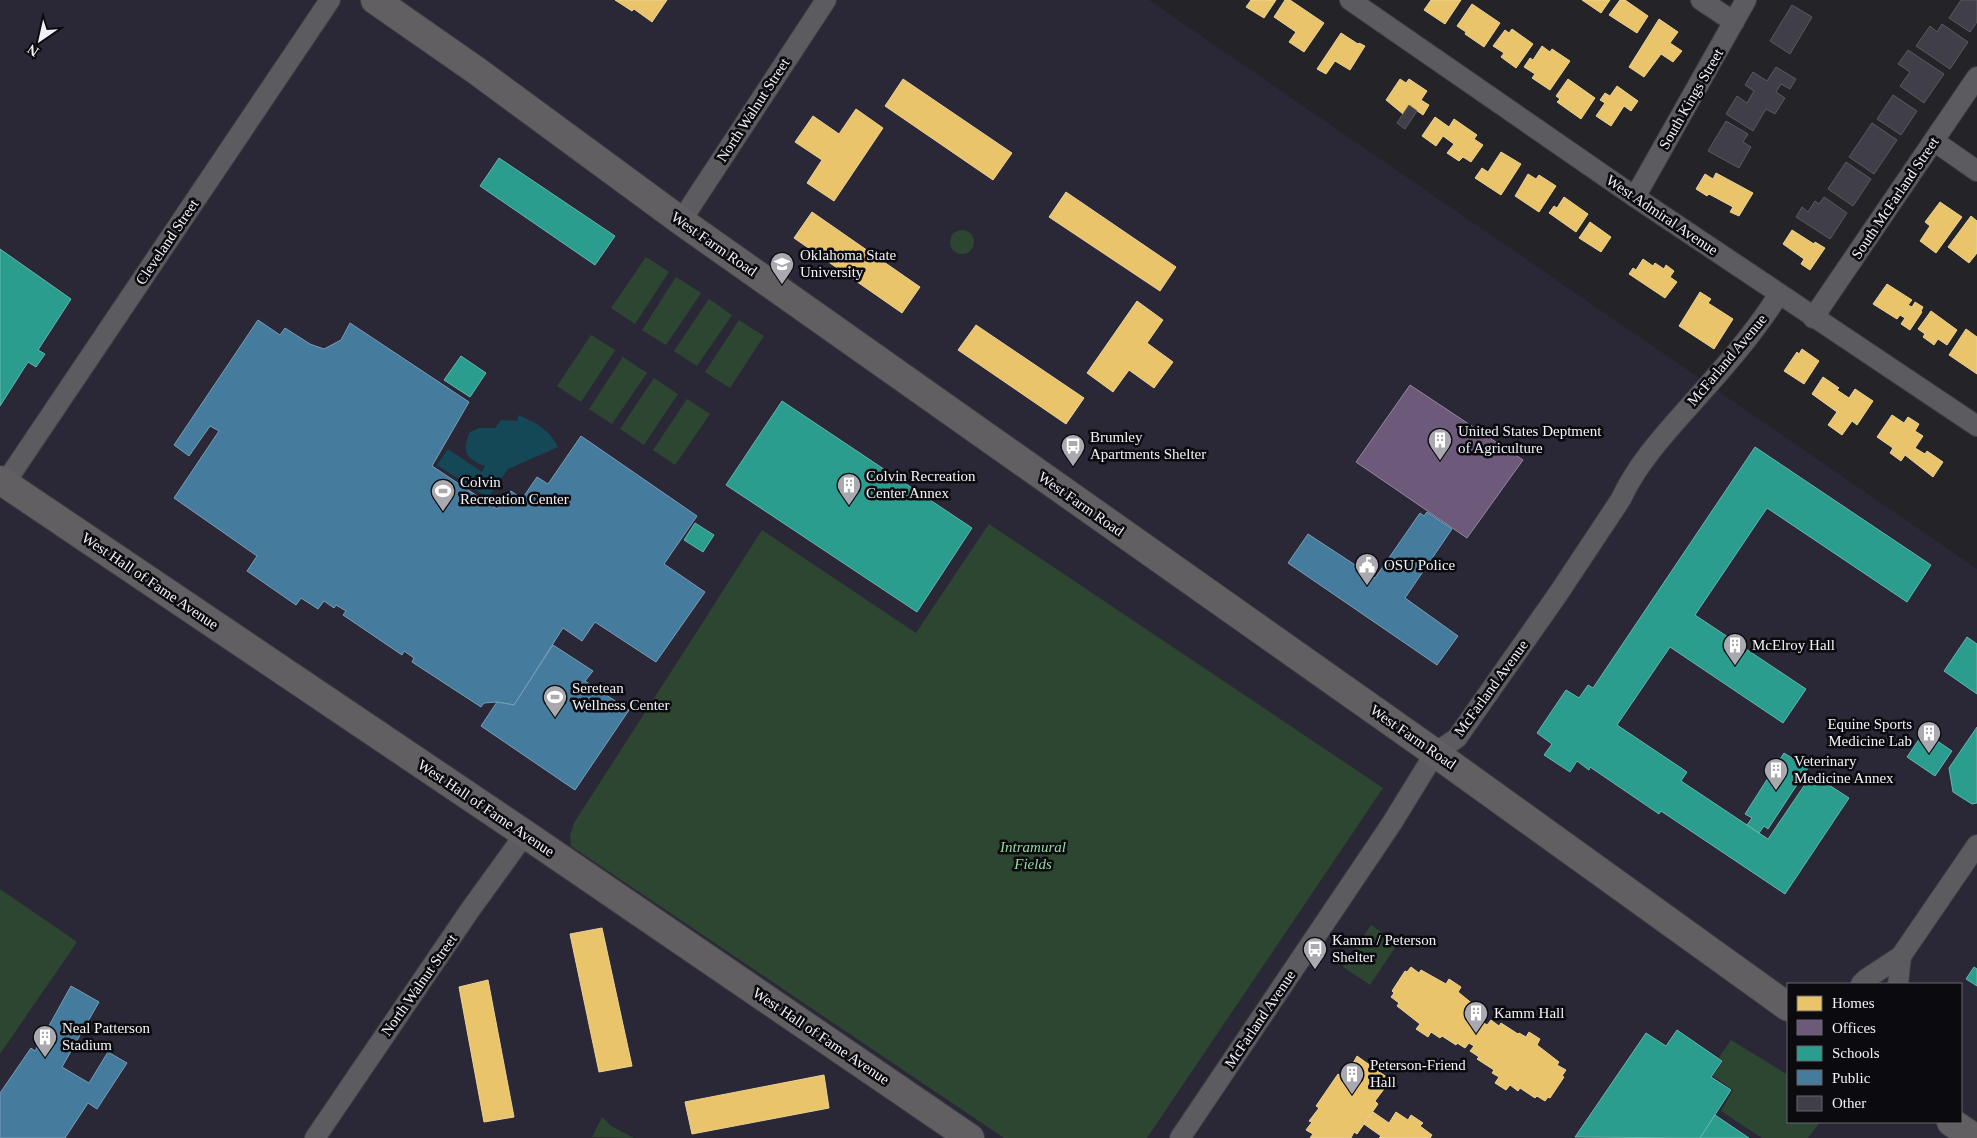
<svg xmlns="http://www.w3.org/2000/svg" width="1977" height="1138" font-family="'Times New Roman',serif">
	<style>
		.built { fill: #2a2837; fill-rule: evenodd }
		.green { fill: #2d4632 }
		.water { fill: #144856 }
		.homes { fill: #e9c46a; stroke: #ebd295 }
		.offices { fill: #6d597a; stroke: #9587a0 }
		.schools { fill: #2a9d8f; stroke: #66b6ae }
		.public { fill: #457b9d; stroke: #799eb8 }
		.building { fill: #403f49; stroke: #5a595e }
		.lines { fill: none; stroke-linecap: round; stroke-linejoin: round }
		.street-casing { stroke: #3e3e43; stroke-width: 22 }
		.secondary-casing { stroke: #3e3e43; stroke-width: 30 }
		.street { stroke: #5c5b60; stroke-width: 20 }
		.secondary { stroke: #615f61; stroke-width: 28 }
		.labels { text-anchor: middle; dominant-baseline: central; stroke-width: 5; stroke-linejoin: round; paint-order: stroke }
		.street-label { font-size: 15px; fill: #f1f1f8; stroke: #0b0a0f }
		.poi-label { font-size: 15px; fill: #f1f1f8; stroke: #0b0a0f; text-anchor: start }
		.park-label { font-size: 15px; font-style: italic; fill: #94daa0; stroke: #0b0a0f }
	</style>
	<rect width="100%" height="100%" fill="#232328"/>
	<path class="built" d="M 0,0 L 1149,0 L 1977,569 L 1977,1138 L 0,1138 ZM 1788,984 L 1961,984 L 1961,1122 L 1788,1122 Z"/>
	<g class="green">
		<circle cx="962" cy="242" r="12"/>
		<polygon points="646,257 669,272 635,324 611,308"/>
		<polygon points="676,277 701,293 666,345 642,330"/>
		<polygon points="709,299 732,315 697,366 674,351"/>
		<polygon points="739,320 764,336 730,388 705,372"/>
		<polygon points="591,335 615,350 581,402 557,386"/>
		<polygon points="623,357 647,373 612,424 589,409"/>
		<polygon points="654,378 678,394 644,445 620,429"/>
		<polygon points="687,399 710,414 675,465 653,450"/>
		<polygon points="989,524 1383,788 1147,1138 1004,1138 571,846 570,835 574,823 762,530 916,633"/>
		<polygon points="0,889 77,942 0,1054"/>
		<polygon points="1371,925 1398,943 1370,985 1343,967"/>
		<polygon points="1731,1040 1788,1075 1788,1122 1820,1122 1808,1138 1762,1138 1721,1111 1733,1090 1713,1076 1723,1061 1719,1057"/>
		<polygon points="602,1117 611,1126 634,1138 592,1137"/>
	</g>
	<path class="water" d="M 519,415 C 537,424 548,428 558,447 L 508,469 L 488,498 L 437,465 L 448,449 L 482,472 L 485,466 C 466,459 461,451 470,432 L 479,428 L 495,428 L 501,420 L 517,421 Z"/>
	<g class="homes">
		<polygon points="615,0 667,0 652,22 634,9 632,11"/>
		<polygon points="1251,0 1276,0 1264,18 1246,7"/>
		<polygon points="1285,0 1290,0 1324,23 1304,52 1289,42 1296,32 1274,17"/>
		<polygon points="1431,0 1461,0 1445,24 1424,10"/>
		<polygon points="1582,0 1610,0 1601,13"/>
		<polygon points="1620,0 1625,0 1648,16 1637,33 1609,15"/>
		<polygon points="1472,4 1500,23 1484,47 1465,34 1466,32 1457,26"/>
		<polygon points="1659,19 1678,32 1670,43 1682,51 1673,62 1661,54 1644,77 1629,67"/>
		<polygon points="1512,29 1533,44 1516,68 1501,57 1504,53 1493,46 1505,30 1509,33"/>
		<polygon points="1341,33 1358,44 1359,43 1365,46 1350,70 1335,61 1326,74 1317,69"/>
		<polygon points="1542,46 1550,52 1552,49 1570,61 1550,90 1532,78 1535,74 1524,67 1530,58 1533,60"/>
		<polygon points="903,79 1012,153 993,180 885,106"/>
		<polygon points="1400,79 1406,83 1409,79 1427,91 1421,100 1429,105 1423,115 1409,105 1403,114 1386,100"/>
		<polygon points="1568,79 1595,98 1581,119 1557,102 1560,99 1556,96"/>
		<polygon points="1617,86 1638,101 1631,111 1624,106 1611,126 1596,116 1605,103 1600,100 1605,93 1610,96"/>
		<polygon points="856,109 883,128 834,201 807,183 822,160 795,142 813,116 839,134"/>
		<polygon points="1435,117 1449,127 1454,119 1477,135 1474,139 1483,145 1471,162 1463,157 1459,161 1447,153 1454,144 1443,136 1436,146 1422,136"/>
		<polygon points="1501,152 1521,164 1501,195 1475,178 1482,168 1488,172"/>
		<polygon points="1716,173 1753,193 1739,216 1730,212 1733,207 1709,194 1707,196 1696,189 1705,174 1713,179"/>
		<polygon points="1528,174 1536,179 1539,175 1556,186 1539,212 1515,196"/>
		<polygon points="1066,192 1176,267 1160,291 1049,217"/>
		<polygon points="1564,197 1588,214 1576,232 1549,213 1554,206 1557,208"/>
		<polygon points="1940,202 1962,217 1936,253 1920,241 1930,226 1925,222"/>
		<polygon points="812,212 920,287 902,313 794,238"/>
		<polygon points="1971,216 1977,221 1977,253 1969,263 1948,247"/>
		<polygon points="1590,222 1611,237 1601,252 1579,238"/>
		<polygon points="1792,230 1814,244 1815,242 1825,248 1810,270 1801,264 1804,259 1783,244"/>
		<polygon points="1643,259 1653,266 1655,263 1664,269 1666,265 1674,271 1670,277 1677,282 1665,298 1629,274 1633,268 1636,270"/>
		<polygon points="1887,284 1912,300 1908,305 1912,307 1915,302 1923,307 1921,311 1922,312 1910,330 1901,324 1905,318 1900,315 1897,319 1873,304"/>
		<polygon points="1700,292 1711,299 1708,303 1733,319 1714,349 1679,326"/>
		<polygon points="1137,301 1163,320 1147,343 1173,362 1154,388 1129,370 1113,392 1087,373"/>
		<polygon points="1931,311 1957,330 1947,345 1938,339 1934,345 1923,337 1925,334 1918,329"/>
		<polygon points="976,325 1084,398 1066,424 958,350"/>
		<polygon points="1966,329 1977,337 1977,374 1949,355"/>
		<polygon points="1802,349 1819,361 1804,384 1784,371 1797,352 1799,354"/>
		<polygon points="1823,377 1839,388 1837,390 1849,398 1855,389 1873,401 1857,425 1852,421 1842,435 1828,425 1837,412 1812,394"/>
		<polygon points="1892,415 1904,423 1908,417 1919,424 1915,431 1923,436 1915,448 1925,454 1927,451 1943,462 1933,477 1905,455 1901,461 1890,453 1893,448 1877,437"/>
		<polygon points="602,928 632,1066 599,1072 570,934"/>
		<polygon points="1411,967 1419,973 1421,970 1446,984 1449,979 1461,987 1458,992 1479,1009 1478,1012 1486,1017 1482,1022 1487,1025 1491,1020 1499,1026 1501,1023 1518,1034 1519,1033 1526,1037 1529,1032 1540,1039 1537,1045 1559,1062 1557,1065 1566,1070 1562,1076 1564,1077 1550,1098 1548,1097 1545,1101 1537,1096 1535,1098 1520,1088 1518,1091 1510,1085 1506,1090 1495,1083 1499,1077 1492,1073 1494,1070 1477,1059 1479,1057 1470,1051 1474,1046 1469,1043 1465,1048 1457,1043 1456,1045 1442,1036 1440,1038 1431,1032 1428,1037 1416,1029 1420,1024 1397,1006 1399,1003 1391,997 1394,993 1392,991 1405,971 1407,972"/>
		<polygon points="488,980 514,1117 484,1122 459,987"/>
		<polygon points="1357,1056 1388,1078 1381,1087 1384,1089 1375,1101 1378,1104 1357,1134 1354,1132 1351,1138 1310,1138 1313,1134 1306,1130 1312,1122 1309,1121 1319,1108 1316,1106 1338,1074 1341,1076 1349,1063 1352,1065"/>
		<polygon points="824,1075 829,1108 692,1134 685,1102"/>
		<polygon points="1373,1112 1389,1123 1396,1112 1408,1120 1411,1115 1423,1123 1420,1126 1432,1135 1430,1138 1379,1138 1381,1136 1364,1124"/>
	</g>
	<polygon class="offices" points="1410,385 1523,460 1467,538 1356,462"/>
	<g class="schools">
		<polygon points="499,158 615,236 595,265 480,186"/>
		<polygon points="0,249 71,299 38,350 45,354 36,367 28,362 0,406"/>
		<polygon points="461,356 486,373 470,397 444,380"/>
		<polygon points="782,401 972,528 917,612 726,485"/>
		<polygon points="1755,447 1931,565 1907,602 1767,508 1695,615 1806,689 1783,723 1670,647 1617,725 1687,772 1681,781 1768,839 1812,774 1849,798 1785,894 1661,811 1659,814 1590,767 1589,770 1577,761 1570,772 1544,755 1552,744 1537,733 1566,690 1579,698 1588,685 1593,688"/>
		<polygon points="695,523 714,535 703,552 684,540"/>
		<polygon points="1967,637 1977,644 1977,694 1944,671"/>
		<polygon points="1977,727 1977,803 1972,804 1953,792 1949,768"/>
		<polygon points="1924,732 1952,751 1935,776 1907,757"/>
		<polygon points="1784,753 1808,768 1768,829 1764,826 1759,833 1747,825 1752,818 1745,814"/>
		<polygon points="1974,967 1977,969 1977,986 1966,979"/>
		<polygon points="1677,1030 1722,1061 1711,1077 1731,1090 1700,1138 1575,1137 1646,1033 1666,1046"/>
		<polygon points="1715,1115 1749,1138 1700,1138"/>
	</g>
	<g class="public">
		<polygon points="258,320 280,335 285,328 310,344 324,349 341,340 350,323 469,402 432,466 497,509 511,491 522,499 537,477 548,484 581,436 697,516 664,564 705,592 656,662 595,622 582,641 563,628 514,705 497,702 484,703 481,707 412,662 414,658 404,651 402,655 343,615 346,611 336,605 334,608 324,601 318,609 301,598 296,605 247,571 257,556 174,498 219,431 210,426 189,456 174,445"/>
		<polygon points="1427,512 1452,529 1405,598 1458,636 1437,665 1288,563 1308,534 1375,578 1420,513 1424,516"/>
		<polygon points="553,645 593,671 585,681 629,710 575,790 481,726 497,702 514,705"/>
		<polygon points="71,986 99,1002 62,1067 89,1083 108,1052 127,1063 97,1109 88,1103 65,1138 0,1138 0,1093 31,1048 35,1051"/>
	</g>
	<g class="building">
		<polygon points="1961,0 1977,0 1977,22 1970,32 1949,18"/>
		<polygon points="1792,5 1812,17 1790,54 1770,41"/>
		<polygon points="1942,24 1968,42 1950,69 1916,46 1930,26 1937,32"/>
		<polygon points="1908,50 1944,74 1924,103 1900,86 1910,72 1898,64"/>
		<polygon points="1776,67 1796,79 1790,89 1781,84 1776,92 1785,98 1775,114 1766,109 1753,131 1726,114 1737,96 1747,103 1754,91 1745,85 1753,72 1767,81"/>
		<polygon points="1893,95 1917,111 1901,135 1877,119"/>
		<polygon points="1409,105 1417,111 1405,129 1397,123"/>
		<polygon points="1726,121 1748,134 1743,142 1751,147 1739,168 1708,151"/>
		<polygon points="1872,123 1897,140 1874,174 1849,157"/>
		<polygon points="1846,162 1871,179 1853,206 1828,189"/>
		<polygon points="1824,197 1847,213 1830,239 1796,217 1802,207 1808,212 1815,201 1819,204"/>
	</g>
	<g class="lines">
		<g class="street-casing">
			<g id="street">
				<polyline points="1350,0 1635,197 1977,426"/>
				<polyline points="1701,0 1734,22"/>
				<polyline points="1934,141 1977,171"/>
				<polyline points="1635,197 1746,0"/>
				<polyline points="681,221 826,0"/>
				<polyline points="1813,318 1977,77"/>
				<polyline points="5,483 330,0"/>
				<polyline points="1861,984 1866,979 1901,956 1977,845"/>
				<polyline points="1898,984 1901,956"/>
				<polyline points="315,1138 470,910 525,834"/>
				<path d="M 1180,1138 L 1392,823 L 1435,753 L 1457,738 L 1558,594 L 1621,499 C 1636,466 1662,437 1686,410 C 1719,373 1752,337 1779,294"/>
			</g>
		</g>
		<g class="secondary-casing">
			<g id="secondary">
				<polyline points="375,0 477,71 681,221 1435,753 1788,1007"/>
				<polyline points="0,480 525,834 970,1138"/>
				<polyline points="1951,1122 1975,1138"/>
			</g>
		</g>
		<use href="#street" class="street"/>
		<use href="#secondary" class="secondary"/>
	</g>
	<defs>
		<g id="university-pin" transform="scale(1.25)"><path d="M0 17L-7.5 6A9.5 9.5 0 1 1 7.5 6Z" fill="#a9a9af" stroke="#0b0a0f"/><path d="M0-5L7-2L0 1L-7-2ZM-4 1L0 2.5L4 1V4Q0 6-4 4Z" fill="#fff"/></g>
		<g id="building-pin" transform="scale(1.25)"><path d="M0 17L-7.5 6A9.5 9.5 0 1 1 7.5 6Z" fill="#a9a9af" stroke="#0b0a0f"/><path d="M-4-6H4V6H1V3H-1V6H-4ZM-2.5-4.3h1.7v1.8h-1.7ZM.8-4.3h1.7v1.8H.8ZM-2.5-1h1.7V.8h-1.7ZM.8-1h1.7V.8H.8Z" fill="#fff"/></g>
		<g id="bus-pin" transform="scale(1.25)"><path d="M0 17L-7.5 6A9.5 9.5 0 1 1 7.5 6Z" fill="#a9a9af" stroke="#0b0a0f"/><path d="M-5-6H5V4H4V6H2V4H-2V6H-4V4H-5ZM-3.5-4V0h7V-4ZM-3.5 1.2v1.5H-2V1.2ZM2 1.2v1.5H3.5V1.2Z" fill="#fff"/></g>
		<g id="stadium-pin" transform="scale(1.25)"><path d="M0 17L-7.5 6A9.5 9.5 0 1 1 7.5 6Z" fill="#a9a9af" stroke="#0b0a0f"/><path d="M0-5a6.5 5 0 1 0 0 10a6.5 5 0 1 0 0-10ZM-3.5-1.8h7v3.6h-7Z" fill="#fff"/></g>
		<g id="civic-pin" transform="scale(1.25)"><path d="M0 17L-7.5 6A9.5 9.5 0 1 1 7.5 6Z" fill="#a9a9af" stroke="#0b0a0f"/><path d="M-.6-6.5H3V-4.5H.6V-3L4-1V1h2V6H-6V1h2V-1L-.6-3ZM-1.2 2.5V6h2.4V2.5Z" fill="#fff"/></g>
	</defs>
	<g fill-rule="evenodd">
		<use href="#university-pin" x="782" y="264"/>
		<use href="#building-pin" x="1440" y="440"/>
		<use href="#bus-pin" x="1073" y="446"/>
		<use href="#building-pin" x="849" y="485"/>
		<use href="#stadium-pin" x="443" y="491"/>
		<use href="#civic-pin" x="1367" y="565"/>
		<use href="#building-pin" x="1735" y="645"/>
		<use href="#stadium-pin" x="555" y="697"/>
		<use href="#building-pin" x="1929" y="733"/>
		<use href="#building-pin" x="1776" y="770"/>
		<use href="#bus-pin" x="1315" y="949"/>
		<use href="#building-pin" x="1476" y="1013"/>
		<use href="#building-pin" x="45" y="1037"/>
		<use href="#building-pin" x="1352" y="1074"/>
	</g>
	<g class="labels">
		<g class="street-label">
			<text transform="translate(1691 99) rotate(-60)">South Kings Street</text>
			<text transform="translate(753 110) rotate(-57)">North Walnut Street</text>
			<text transform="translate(1895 198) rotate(-56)">South McFarland Street</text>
			<text transform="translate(1662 215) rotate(34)">West Admiral Avenue</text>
			<text transform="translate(167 242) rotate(-56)">Cleveland Street</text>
			<text transform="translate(714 244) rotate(35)">West Farm Road</text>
			<text transform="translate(1727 360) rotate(-50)">McFarland Avenue</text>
			<text transform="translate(1081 504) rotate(35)">West Farm Road</text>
			<text transform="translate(150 581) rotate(34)">West Hall of Fame Avenue</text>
			<text transform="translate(1491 688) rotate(-54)">McFarland Avenue</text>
			<text transform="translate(1413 737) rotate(35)">West Farm Road</text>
			<text transform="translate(486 808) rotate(34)">West Hall of Fame Avenue</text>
			<text transform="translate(419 985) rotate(-55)">North Walnut Street</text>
			<text transform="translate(1260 1019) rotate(-56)">McFarland Avenue</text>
			<text transform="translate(821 1036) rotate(34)">West Hall of Fame Avenue</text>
		</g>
		<g class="poi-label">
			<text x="800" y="255">Oklahoma State<tspan x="800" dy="17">University</tspan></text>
			<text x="1458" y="431">United States Deptment<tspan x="1458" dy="17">of Agriculture</tspan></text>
			<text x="1090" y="437">Brumley<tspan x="1090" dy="17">Apartments Shelter</tspan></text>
			<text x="866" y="476">Colvin Recreation<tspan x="866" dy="17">Center Annex</tspan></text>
			<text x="460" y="482">Colvin<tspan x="460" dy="17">Recreation Center</tspan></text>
			<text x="1384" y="565">OSU Police</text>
			<text x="1752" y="645">McElroy Hall</text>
			<text x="572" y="688">Seretean<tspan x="572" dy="17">Wellness Center</tspan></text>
			<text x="1912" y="724" text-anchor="end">Equine Sports<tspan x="1912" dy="17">Medicine Lab</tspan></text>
			<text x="1794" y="761">Veterinary<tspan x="1794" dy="17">Medicine Annex</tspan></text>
			<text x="1332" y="940">Kamm / Peterson<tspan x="1332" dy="17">Shelter</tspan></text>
			<text x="1494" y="1013">Kamm Hall</text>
			<text x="62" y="1028">Neal Patterson<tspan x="62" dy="17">Stadium</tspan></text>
			<text x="1370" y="1065">Peterson-Friend<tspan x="1370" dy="17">Hall</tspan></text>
		</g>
		<g class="park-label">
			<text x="1033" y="847">Intramural<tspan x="1033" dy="17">Fields</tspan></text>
		</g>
	</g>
	<rect x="1787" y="983" width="175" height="140" fill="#0b0a0f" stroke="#67666c"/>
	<rect x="1797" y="996" width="25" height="15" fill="#e9c46a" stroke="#67666c"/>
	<text x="1832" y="1008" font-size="15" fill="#f1f1f8">Homes</text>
	<rect x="1797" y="1020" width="25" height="15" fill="#6d597a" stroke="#67666c"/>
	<text x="1832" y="1033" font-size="15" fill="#f1f1f8">Offices</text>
	<rect x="1797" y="1046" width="25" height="15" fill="#2a9d8f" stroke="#67666c"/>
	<text x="1832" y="1058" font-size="15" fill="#f1f1f8">Schools</text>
	<rect x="1797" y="1070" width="25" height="15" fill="#457b9d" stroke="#67666c"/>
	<text x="1832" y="1083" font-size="15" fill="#f1f1f8">Public</text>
	<rect x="1797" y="1096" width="25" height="15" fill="#403f49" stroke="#67666c"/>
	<text x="1832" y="1108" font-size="15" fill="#f1f1f8">Other</text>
	<g transform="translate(40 40) rotate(214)" stroke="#0b0a0f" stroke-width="4" paint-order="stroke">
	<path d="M0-4L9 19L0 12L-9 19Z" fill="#f1f1f8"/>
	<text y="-8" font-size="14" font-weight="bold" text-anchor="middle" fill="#f1f1f8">N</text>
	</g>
</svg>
